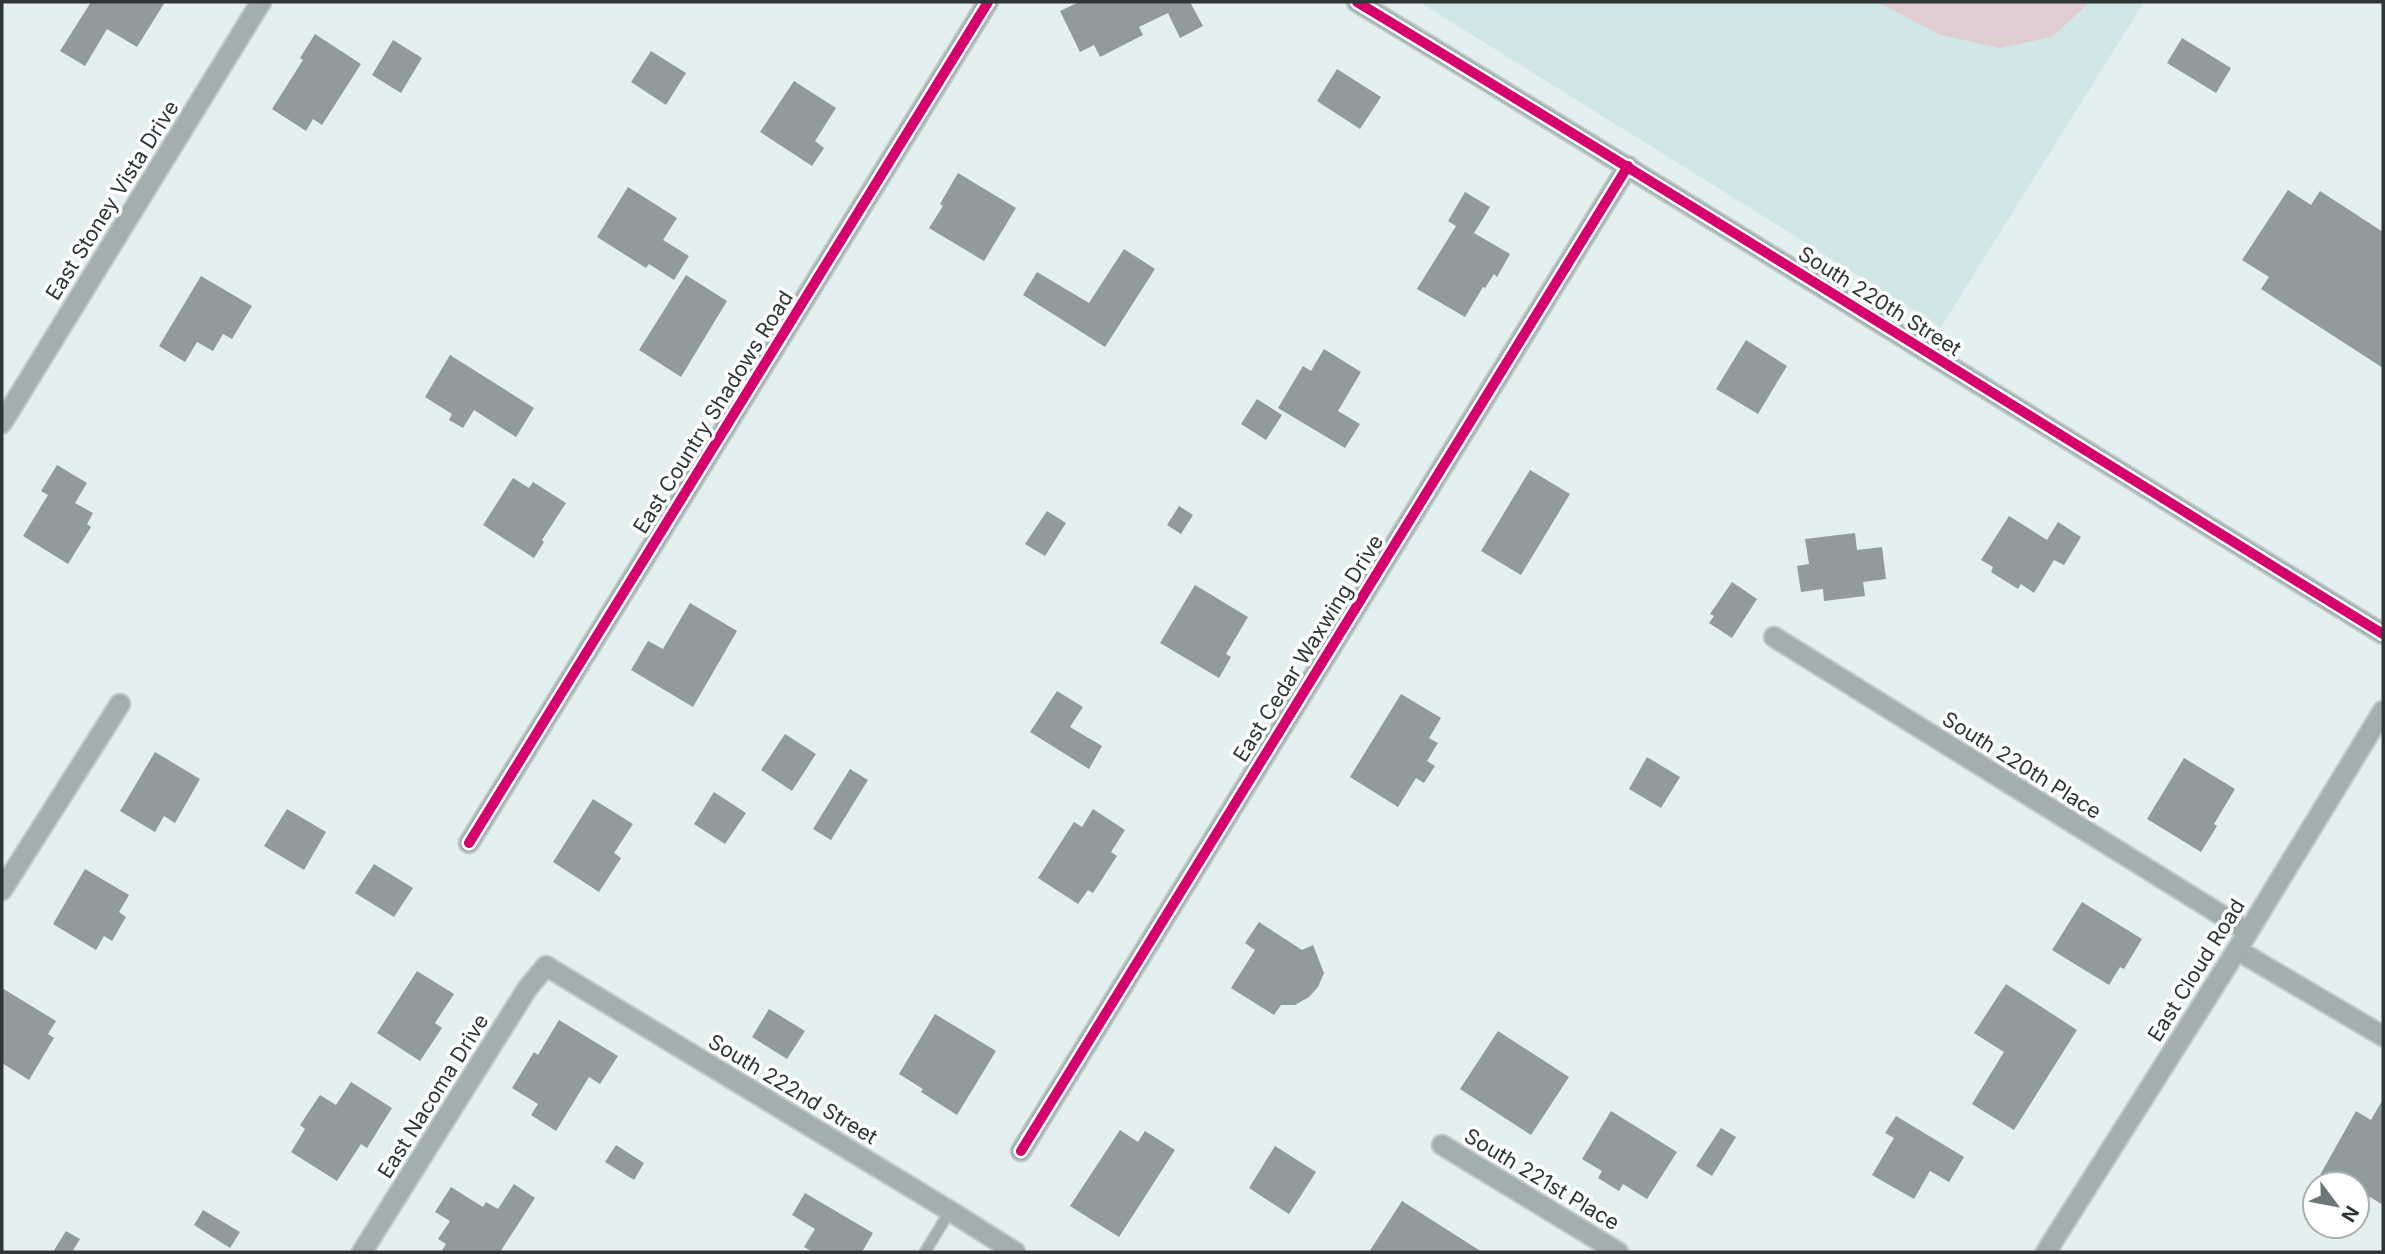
<svg xmlns="http://www.w3.org/2000/svg" width="2385" height="1254" font-family="Inter,sans-serif">
	<style>
		.built { fill: #d1e6e7 }
		.green { fill: #dfcdd2 }
		.building { fill: #929b9b }
		.lines { fill: none; stroke-linecap: round; stroke-linejoin: round }
		.service-casing { stroke: #c0caca; stroke-width: 13 }
		.minor-casing { stroke: #c0caca; stroke-width: 23 }
		.service { stroke: #a3afaf; stroke-width: 10 }
		.minor { stroke: #a3afaf; stroke-width: 19 }
		.cycleway-casing { stroke: #fff; stroke-width: 15 }
		.cycleway { stroke: #d6006c; stroke-width: 10 }
		.labels { text-anchor: middle; dominant-baseline: central; stroke-width: 7; stroke-linejoin: round; paint-order: stroke }
		.street-label { font-size: 21px; fill: #2e3636; stroke: #fff }
	</style>
	<rect width="100%" height="100%" fill="#e4f0f0"/>
	<polygon class="built" points="1419,2 2144,2 1941,327"/>
	<polygon class="green" points="1877,2 2090,2 2052,37 2000,48 1941,35"/>
	<g class="building">
		<polygon points="91,2 165,2 137,47 107,29 85,66 60,51"/>
		<polygon points="1079,2 1190,2 1203,26 1180,38 1168,13 1139,27 1143,35 1100,57 1094,45 1080,52 1060,11"/>
		<polygon points="315,34 361,64 322,125 313,119 306,131 272,109 303,60 300,58"/>
		<polygon points="2182,38 2231,68 2216,93 2167,63"/>
		<polygon points="393,40 422,58 401,93 372,75"/>
		<polygon points="651,51 686,73 666,105 631,82"/>
		<polygon points="1337,69 1381,97 1360,129 1317,101"/>
		<polygon points="794,81 836,108 815,141 824,148 812,166 760,132"/>
		<polygon points="958,173 1016,208 984,261 929,228 943,206 940,204"/>
		<polygon points="628,187 677,218 663,240 689,256 674,280 649,264 646,268 597,237"/>
		<polygon points="2288,190 2311,205 2320,191 2383,232 2383,368 2261,289 2269,277 2242,260"/>
		<polygon points="1465,192 1490,207 1474,233 1510,254 1497,277 1494,274 1485,288 1483,287 1465,317 1417,289 1456,226 1448,221"/>
		<polygon points="1124,249 1155,269 1105,347 1023,295 1037,272 1089,303"/>
		<polygon points="686,275 727,301 681,377 639,350"/>
		<polygon points="201,276 252,306 232,339 223,334 213,351 197,342 185,362 159,346"/>
		<polygon points="1746,340 1787,366 1758,414 1716,389"/>
		<polygon points="1324,349 1361,372 1338,411 1360,424 1345,448 1278,408 1303,366 1311,371"/>
		<polygon points="450,355 534,408 516,437 474,410 463,428 449,420 452,414 425,397"/>
		<polygon points="1257,399 1282,415 1266,440 1241,424"/>
		<polygon points="57,465 87,483 75,503 93,513 87,524 91,527 68,564 23,536 48,495 41,491"/>
		<polygon points="1530,470 1570,494 1521,575 1481,551"/>
		<polygon points="513,478 529,488 533,482 566,503 542,540 544,542 534,558 483,525"/>
		<polygon points="1179,506 1193,515 1181,534 1167,525"/>
		<polygon points="1047,511 1066,523 1045,556 1025,544"/>
		<polygon points="2009,516 2047,540 2058,522 2081,537 2064,565 2054,560 2034,593 2021,584 2018,589 1991,572 1993,567 1981,560"/>
		<polygon points="1855,533 1857,550 1882,547 1886,579 1863,582 1865,596 1824,601 1823,589 1801,592 1797,566 1809,564 1805,539"/>
		<polygon points="1732,582 1757,599 1732,638 1709,623 1714,616 1710,614"/>
		<polygon points="1195,585 1248,617 1226,654 1231,657 1219,678 1160,643"/>
		<polygon points="690,603 737,631 693,707 631,670 648,641 663,649"/>
		<polygon points="1057,691 1083,707 1070,727 1102,746 1089,769 1030,732"/>
		<polygon points="1401,694 1441,718 1429,738 1438,743 1427,761 1435,766 1424,783 1416,778 1398,807 1350,777"/>
		<polygon points="785,734 816,754 792,791 761,770"/>
		<polygon points="155,752 200,779 175,823 164,816 155,832 120,811"/>
		<polygon points="1647,757 1680,777 1661,808 1629,789"/>
		<polygon points="2184,758 2235,789 2214,824 2217,826 2201,852 2147,819"/>
		<polygon points="850,769 868,780 831,840 813,829"/>
		<polygon points="714,792 746,813 725,844 694,824"/>
		<polygon points="593,799 633,824 614,853 621,858 599,892 553,862"/>
		<polygon points="287,809 326,832 304,870 264,846"/>
		<polygon points="1093,809 1125,830 1111,852 1117,856 1093,893 1088,890 1078,904 1038,878 1074,822 1082,827"/>
		<polygon points="374,864 413,888 394,917 355,893"/>
		<polygon points="85,869 129,895 119,912 126,917 112,941 104,936 96,950 53,924"/>
		<polygon points="2082,902 2142,939 2124,969 2120,967 2109,985 2052,950"/>
		<polygon points="1259,922 1302,950 1313,945 1324,973 1318,987 1309,997 1295,1005 1281,1005 1274,1015 1231,988 1255,950 1245,943"/>
		<polygon points="417,971 454,994 435,1023 442,1028 420,1061 377,1033"/>
		<polygon points="2006,984 2077,1030 2014,1130 1972,1104 2004,1052 1974,1033"/>
		<polygon points="2,988 56,1021 48,1034 54,1038 29,1080 2,1063"/>
		<polygon points="769,1009 805,1031 787,1059 752,1037"/>
		<polygon points="935,1014 996,1051 957,1115 921,1092 923,1089 899,1074"/>
		<polygon points="559,1020 618,1056 600,1084 589,1077 556,1131 531,1115 538,1104 512,1088 534,1052 538,1055"/>
		<polygon points="1498,1031 1569,1077 1531,1135 1460,1089"/>
		<polygon points="351,1082 392,1108 367,1148 361,1144 337,1181 291,1152 305,1129 300,1125 320,1095 336,1105"/>
		<polygon points="2383,1099 2383,1205 2370,1197 2357,1220 2357,1184 2315,1184 2356,1111 2371,1120"/>
		<polygon points="1611,1111 1677,1152 1647,1199 1623,1184 1619,1191 1598,1178 1602,1171 1582,1159"/>
		<polygon points="1896,1116 1964,1157 1949,1182 1930,1171 1914,1199 1872,1175 1894,1138 1885,1133"/>
		<polygon points="1721,1128 1736,1137 1712,1176 1696,1166"/>
		<polygon points="1120,1130 1138,1142 1145,1131 1175,1150 1119,1237 1070,1206"/>
		<polygon points="616,1145 644,1163 634,1180 605,1162"/>
		<polygon points="1275,1146 1316,1172 1289,1214 1249,1188"/>
		<polygon points="514,1184 535,1198 500,1252 441,1252 446,1244 438,1239 450,1221 435,1212 451,1187 483,1207 486,1202 498,1209"/>
		<polygon points="805,1193 873,1233 862,1252 813,1252 804,1247 815,1229 792,1215"/>
		<polygon points="1402,1201 1482,1252 1369,1252"/>
		<polygon points="203,1210 240,1232 230,1248 194,1225"/>
		<polygon points="66,1231 80,1239 72,1252 53,1252"/>
	</g>
	<g class="lines">
		<g class="service-casing">
			<polyline id="service" points="925,1252 950,1211"/>
		</g>
		<g class="minor-casing">
			<g id="minor">
				<path d="M 1357,2 C 1701,210 2041,424 2383,634"/>
				<polyline points="2,423 261,2"/>
				<polyline points="1774,637 2247,931"/>
				<polyline points="469,843 988,2"/>
				<polyline points="2,890 120,704"/>
				<polyline points="2237,950 2383,1036"/>
				<polyline points="1442,1145 1618,1252"/>
				<polyline points="1021,1151 1628,166"/>
				<polyline points="362,1252 527,989 546,966 950,1211 1015,1252"/>
				<polyline points="2046,1252 2237,950 2383,711"/>
			</g>
		</g>
		<use href="#service" class="service"/>
		<use href="#minor" class="minor"/>
		<g class="cycleway-casing">
			<g id="cycleway">
				<path d="M 1357,2 C 1701,210 2041,424 2383,634"/>
				<polyline points="469,843 988,2"/>
				<polyline points="1021,1151 1628,166"/>
			</g>
		</g>
		<use href="#cycleway" class="cycleway"/>
	</g>
	<g class="labels">
		<g class="street-label">
			<text transform="translate(112 200) rotate(-58)">East Stoney Vista Drive</text>
			<text transform="translate(1880 301) rotate(32)">South 220th Street</text>
			<text transform="translate(713 412) rotate(-58)">East Country Shadows Road</text>
			<text transform="translate(1308 648) rotate(-58)">East Cedar Waxwing Drive</text>
			<text transform="translate(2022 765) rotate(32)">South 220th Place</text>
			<text transform="translate(2196 970) rotate(-58)">East Cloud Road</text>
			<text transform="translate(793 1089) rotate(31)">South 222nd Street</text>
			<text transform="translate(433 1096) rotate(-58)">East Nacoma Drive</text>
			<text transform="translate(1542 1179) rotate(31)">South 221st Place</text>
		</g>
	</g>
	<rect width="2385" height="1254" fill="none" stroke="#2e3636" stroke-width="7"/>
	<g transform="translate(2336 1205) rotate(122)"><circle r="33" fill="#ffffff" stroke="#abafaf" stroke-width="2"/>
	<path d="M0-5L12 26L0 18L-12 26Z" fill="#6e7777"/>
	<text y="-10" font-size="19" font-weight="bold" text-anchor="middle" fill="#2e3636">N</text>
	</g>
</svg>
